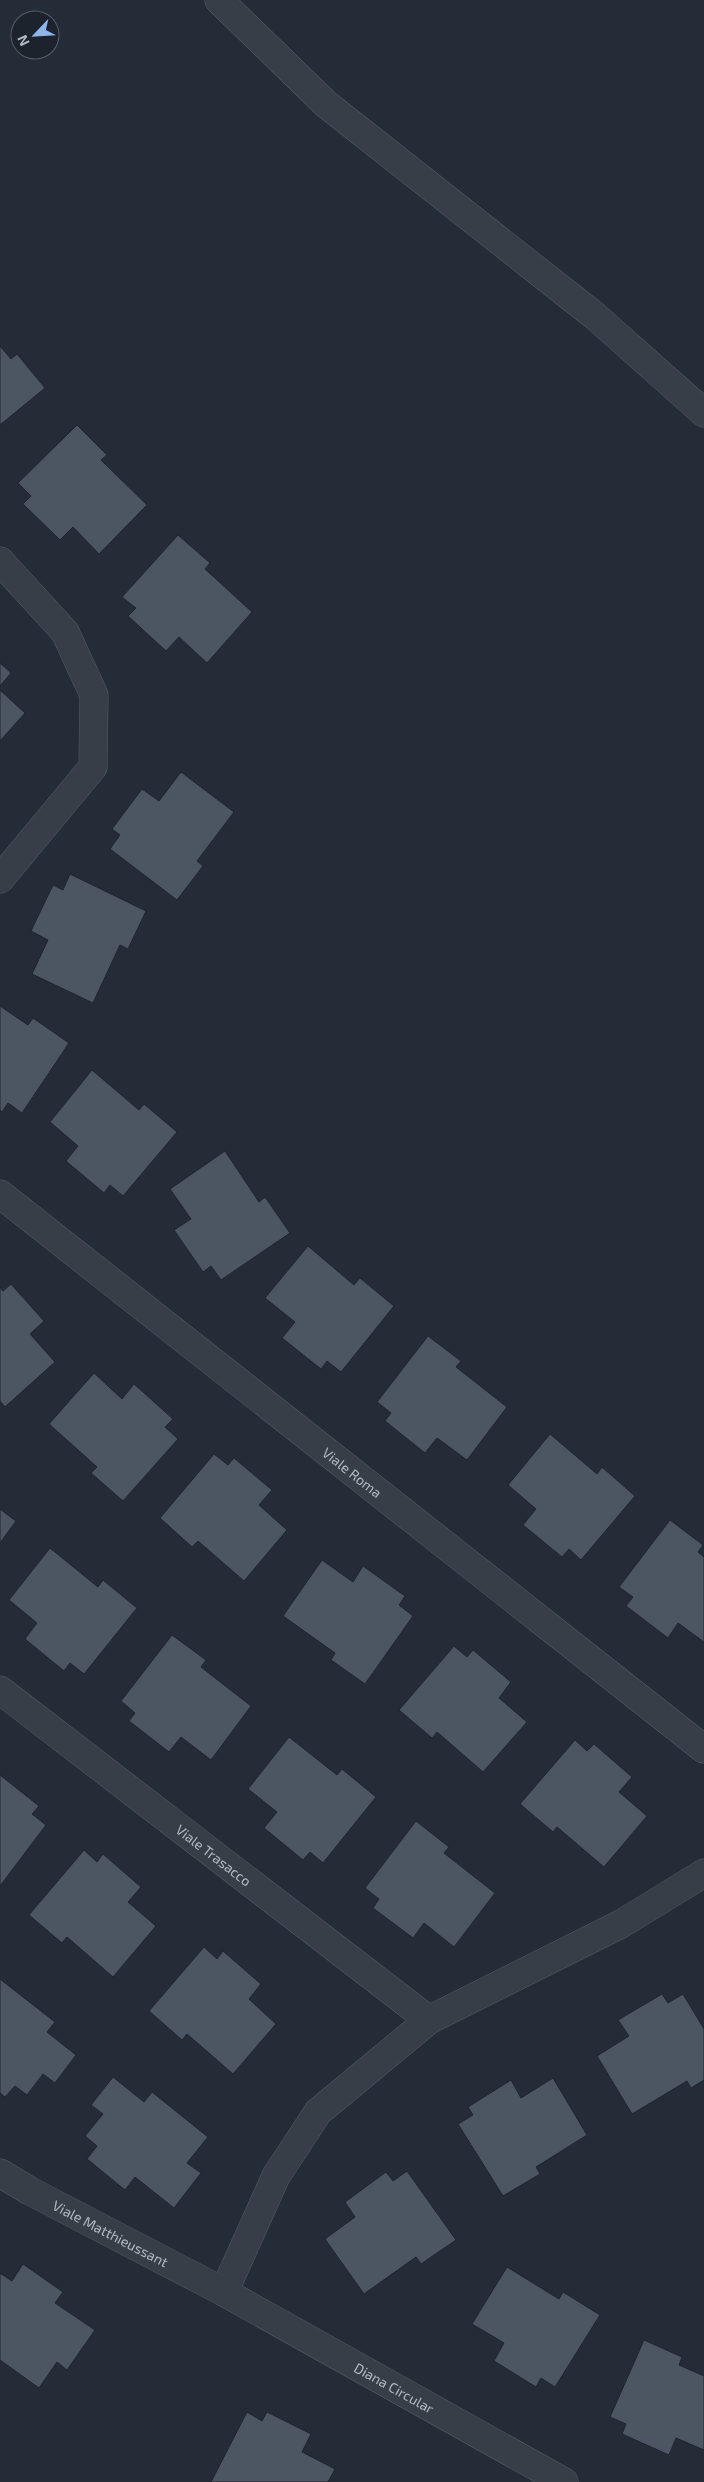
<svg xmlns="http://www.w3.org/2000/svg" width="704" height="2482" font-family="'Exo 2',sans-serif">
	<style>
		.building { fill: #4c5662; stroke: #1e252e }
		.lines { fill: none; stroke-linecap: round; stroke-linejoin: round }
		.minor-casing { stroke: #555c65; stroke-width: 29 }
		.minor { stroke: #373e48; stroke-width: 28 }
		.labels { text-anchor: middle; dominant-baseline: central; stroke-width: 4.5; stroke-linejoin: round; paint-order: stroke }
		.street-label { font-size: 14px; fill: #b2b9c4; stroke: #1c232c }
	</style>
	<rect width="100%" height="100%" fill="#242c37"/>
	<g class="building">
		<polygon points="0,346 11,359 17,354 45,388 0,425"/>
		<polygon points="77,425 107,455 101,460 147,505 99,554 73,527 60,540 23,504 31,496 18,483"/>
		<polygon points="178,535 210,563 205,569 252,612 207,663 179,637 166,651 128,616 136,608 122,597"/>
		<polygon points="0,663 11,673 0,686"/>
		<polygon points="0,690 25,713 0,741"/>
		<polygon points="181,772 234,812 197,861 203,866 177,900 110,849 120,835 112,829 142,789 159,801"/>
		<polygon points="70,874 146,911 128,949 120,945 93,1003 32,974 48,940 31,931 53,885 63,890"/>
		<polygon points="0,1006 28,1025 33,1018 69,1043 22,1113 8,1103 2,1112 0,1110"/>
		<polygon points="92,1070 139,1110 144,1104 177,1132 123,1196 110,1185 104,1193 66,1161 78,1146 50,1122"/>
		<polygon points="225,1151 259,1202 265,1197 290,1233 221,1280 211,1266 203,1272 174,1230 191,1219 170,1189"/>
		<polygon points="308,1246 354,1285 360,1278 394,1306 341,1372 327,1361 321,1369 282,1338 295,1322 265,1298"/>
		<polygon points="11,1284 44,1321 30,1334 55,1362 5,1407 0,1401 0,1287 3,1291"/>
		<polygon points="428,1336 461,1361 456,1367 507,1407 467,1460 437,1438 425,1453 385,1421 391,1413 377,1402"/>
		<polygon points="94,1373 122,1399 134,1384 173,1419 165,1427 178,1439 123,1501 91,1473 97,1467 49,1424"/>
		<polygon points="550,1434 597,1474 602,1467 635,1496 581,1560 569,1549 562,1557 523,1525 536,1509 508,1485"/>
		<polygon points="214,1454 228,1465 234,1458 272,1490 259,1505 287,1530 244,1581 198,1541 192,1547 160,1518"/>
		<polygon points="0,1509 16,1521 0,1543"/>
		<polygon points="670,1520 703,1545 698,1552 704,1557 704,1642 678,1623 668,1638 626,1606 633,1597 619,1587"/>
		<polygon points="50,1548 98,1587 103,1580 137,1608 84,1674 70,1663 64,1671 25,1639 37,1623 9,1600"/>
		<polygon points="322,1560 353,1582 363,1566 405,1596 399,1605 413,1616 365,1684 331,1660 335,1653 283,1616"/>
		<polygon points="172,1635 206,1660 201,1667 251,1706 211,1760 181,1737 169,1752 129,1721 135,1713 121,1701"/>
		<polygon points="454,1646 467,1657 473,1650 511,1682 499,1698 527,1722 483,1772 437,1732 432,1738 399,1710"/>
		<polygon points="289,1737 337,1775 342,1769 376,1797 323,1863 310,1852 303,1860 264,1828 277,1812 248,1789"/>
		<polygon points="575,1740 587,1751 594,1744 632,1777 619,1792 647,1816 604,1867 557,1827 553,1832 520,1804"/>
		<polygon points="0,1775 39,1806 32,1814 46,1825 0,1886"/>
		<polygon points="416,1821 449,1847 444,1853 495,1893 454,1947 424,1923 413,1938 373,1908 379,1899 365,1888"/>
		<polygon points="84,1850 97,1862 103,1854 141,1887 128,1902 156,1926 113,1977 67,1937 62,1943 29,1915"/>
		<polygon points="204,1947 217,1959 223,1951 261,1984 249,1999 276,2024 233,2074 187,2034 182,2040 149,2011"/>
		<polygon points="0,1979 55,2022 47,2032 76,2055 55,2083 43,2074 27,2095 15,2086 5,2097 0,2093"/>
		<polygon points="662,1994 668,2003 683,1994 704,2029 704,2080 691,2088 687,2081 632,2114 597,2056 629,2036 618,2020"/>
		<polygon points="113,2077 144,2102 152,2092 208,2137 187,2163 201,2173 174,2208 135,2177 125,2190 87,2159 97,2146 85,2136 103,2114 91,2105"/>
		<polygon points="553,2078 587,2135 536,2167 540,2174 503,2196 458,2124 473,2115 468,2107 511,2080 521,2098"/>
		<polygon points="407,2171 456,2240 421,2264 416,2257 364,2294 325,2239 355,2217 345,2202 386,2172 393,2181"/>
		<polygon points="23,2264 63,2292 55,2303 95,2330 67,2370 57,2362 39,2388 0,2360 0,2273 12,2281"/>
		<polygon points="507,2267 559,2299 563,2292 600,2315 555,2387 541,2378 536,2387 494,2361 504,2343 472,2324"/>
		<polygon points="644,2340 682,2357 679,2365 704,2376 704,2450 676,2438 669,2455 622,2434 626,2424 610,2417"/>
		<polygon points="247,2412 262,2421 267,2412 311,2434 302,2452 335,2469 328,2482 211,2482"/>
	</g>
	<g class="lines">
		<g class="minor-casing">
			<g id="minor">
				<polyline points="219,0 326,104 595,316 704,413"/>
				<polyline points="0,561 65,632 94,695 93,767 0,879"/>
				<path id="s1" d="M 0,1194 L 704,1749"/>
				<path id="s2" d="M 0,1690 L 429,2020"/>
				<path id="s3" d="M 0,2173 L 30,2191 L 224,2292 L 564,2482"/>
				<polyline points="224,2292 276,2176 318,2112 429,2020 621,1924 704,1873"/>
			</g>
		</g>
		<use href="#minor" class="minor"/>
	</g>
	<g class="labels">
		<g class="street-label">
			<text stroke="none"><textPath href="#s1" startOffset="449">Viale Roma</textPath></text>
			<text stroke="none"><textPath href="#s2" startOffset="270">Viale Trasacco</textPath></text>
			<text stroke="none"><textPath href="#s3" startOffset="126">Viale Matthieussant</textPath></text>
			<text stroke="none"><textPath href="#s3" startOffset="449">Diana Circular</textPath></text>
		</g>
	</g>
	<g transform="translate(35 35) rotate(245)"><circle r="24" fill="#1c232c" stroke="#585f69"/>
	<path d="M0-4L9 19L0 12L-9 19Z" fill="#8eb4ec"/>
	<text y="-8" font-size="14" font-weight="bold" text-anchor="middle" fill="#b2b9c4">N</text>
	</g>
</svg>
